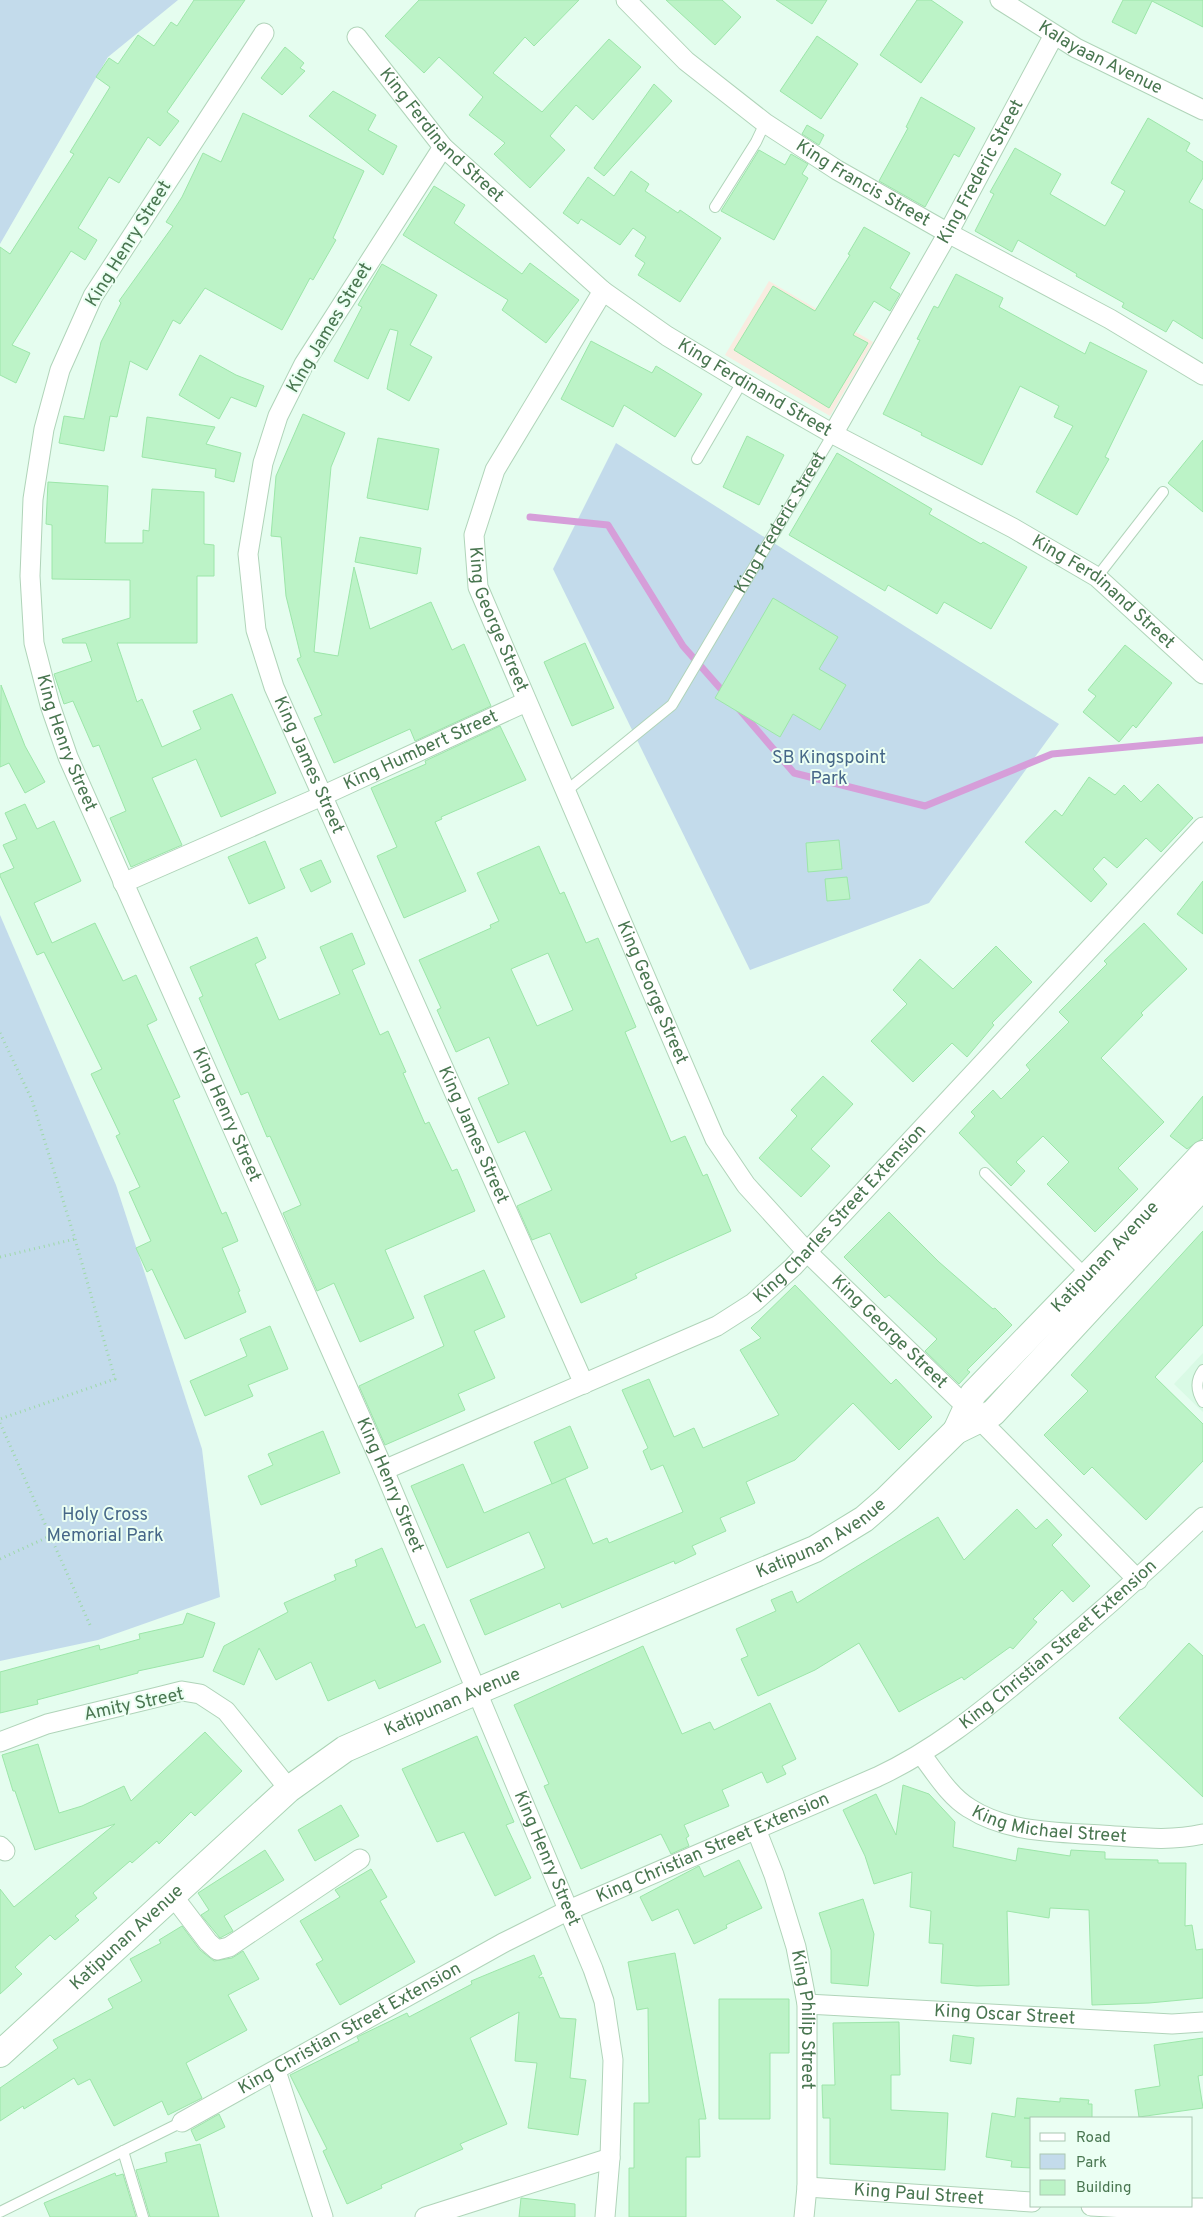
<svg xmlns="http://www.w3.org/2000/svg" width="1203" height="2217" font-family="Overpass,sans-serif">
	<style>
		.residential { fill: #d9fae5 }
		.education { fill: #f9ece1 }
		.green { fill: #c3dbeb }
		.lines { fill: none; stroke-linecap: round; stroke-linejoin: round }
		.stream { stroke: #d69ed9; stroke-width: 7 }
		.building { fill: #bcf3c7; stroke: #9ce6a9; fill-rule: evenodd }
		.service-casing { stroke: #b0d4b9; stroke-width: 12 }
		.minor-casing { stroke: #b0d4b9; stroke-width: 21 }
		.secondary-casing { stroke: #abd4b5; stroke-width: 28 }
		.path { stroke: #9ed8a9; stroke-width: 3; stroke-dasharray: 1 4; stroke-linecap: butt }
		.service { stroke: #fff; stroke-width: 10 }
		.minor { stroke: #fff; stroke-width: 19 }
		.secondary { stroke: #fff; stroke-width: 26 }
		.labels { text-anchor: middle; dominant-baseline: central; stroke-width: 4; stroke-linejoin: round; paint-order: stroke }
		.street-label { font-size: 18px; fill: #497650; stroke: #ebfff3 }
		.park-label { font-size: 18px; fill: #466788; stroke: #ebfff3 }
	</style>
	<rect width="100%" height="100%" fill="#e5fdef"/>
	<polygon class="residential" points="1203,1353 1203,1412 1174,1384"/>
	<polygon class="education" points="769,281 873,342 830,416 725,355"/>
	<g class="green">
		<polygon points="0,0 178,0 108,57 0,244"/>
		<polygon points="616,443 1059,724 929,903 750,970 553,569"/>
		<polygon points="0,915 116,1185 202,1449 220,1597 98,1640 0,1661"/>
	</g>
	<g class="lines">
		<g class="stream">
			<polyline points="530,517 608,525 683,646 727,696"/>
			<polyline points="739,709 794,773 925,806 1052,754 1203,740"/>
		</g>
	</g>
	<g class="building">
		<polygon points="194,0 245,0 167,112 179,121 160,146 148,137 119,183 109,177 78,228 97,240 85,260 71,251 12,345 30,353 16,383 0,375 0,247 10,254 74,154 70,152 110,87 96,77 109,58 118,64 138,35 154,46 171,22 177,26"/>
		<polygon points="419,0 579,0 534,46 525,37 493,73 542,112 609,39 641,67 593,120 576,105 550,136 565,150 530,188 494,154 505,143 469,115 483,97 439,57 424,73 385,36"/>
		<polygon points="666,0 722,0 741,17 715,45"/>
		<polygon points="776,0 827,0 812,24"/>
		<polygon points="917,0 931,0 963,22 921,83 880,55"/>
		<polygon points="1123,0 1203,0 1203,27 1152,1 1136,34 1112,22"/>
		<polygon points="817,36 858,64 821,119 780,91"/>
		<polygon points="285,47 304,63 300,68 305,71 282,95 261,78"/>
		<polygon points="654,84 672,101 604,176 594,168"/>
		<polygon points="333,91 376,115 368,130 397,146 383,175 309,116"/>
		<polygon points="921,97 975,128 959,157 954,154 925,207 879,181 908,128 906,127"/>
		<polygon points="243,113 364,171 333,238 336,240 313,280 310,278 282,330 205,288 180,324 173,320 147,370 130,361 117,417 110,416 104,451 59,443 64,416 84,419 101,342 121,303 119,301 173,226 166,222 182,197 203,153 221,162"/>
		<polygon points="1148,118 1190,143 1186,151 1203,162 1203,178 1189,202 1203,210 1203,339 1173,320 1166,332 1122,307 1124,303 1076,276 1077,274 1018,240 1012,252 975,231 994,194 990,192 1015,148 1061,174 1050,194 1105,226 1125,191 1111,183"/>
		<polygon points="807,125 824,135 819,145 802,134"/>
		<polygon points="759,150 785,165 791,154 808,164 802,174 808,178 774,240 721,211"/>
		<polygon points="631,171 649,184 645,191 678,213 680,210 721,238 680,302 638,275 645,263 635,256 646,237 633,228 620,245 581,219 578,224 563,213 588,177 614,196"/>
		<polygon points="434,186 465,205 454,223 522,274 530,263 579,300 546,343 502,310 508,300 403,235"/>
		<polygon points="864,227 910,253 890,288 900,294 890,311 874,301 853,335 868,343 829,408 734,350 773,286 815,311 850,255 848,254"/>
		<polygon points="382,264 437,295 410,345 432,357 409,401 387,389 398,331 390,329 368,379 334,361 362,307 358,305"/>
		<polygon points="956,274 1003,298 999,307 1085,354 1090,342 1147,371 1105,457 1109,459 1077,515 1036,492 1073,426 1054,417 1059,406 1020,386 982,465 921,435 922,433 883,414 920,340 917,339 934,306 938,308"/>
		<polygon points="591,341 652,373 656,366 702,394 675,437 624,405 613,427 561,399"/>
		<polygon points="200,355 236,375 264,386 256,407 231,397 219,419 179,395"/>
		<polygon points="303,414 345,433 331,467 314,652 338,656 354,567 370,629 431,602 452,650 464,644 491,706 415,741 410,729 334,763 314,718 322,715 297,659 301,657 286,596 281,537 271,536 276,476"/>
		<polygon points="147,417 215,427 206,444 241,453 234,482 215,477 216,469 142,457"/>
		<polygon points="747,436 784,455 759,505 723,487"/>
		<polygon points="378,438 439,449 428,510 367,498"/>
		<polygon points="1203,440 1203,512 1168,483"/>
		<polygon points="837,453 932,509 929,514 981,544 983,542 1027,567 991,629 944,602 937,614 888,585 885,591 789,535"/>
		<polygon points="48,482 108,486 105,543 143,543 143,530 149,531 152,489 204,492 204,544 214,545 214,576 197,576 197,643 117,643 137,702 142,699 162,747 201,729 193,711 232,694 276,793 221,817 196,759 152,778 182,845 131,867 110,818 126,811 99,745 93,747 73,701 64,704 54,674 92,661 86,643 63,643 62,639 130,618 130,580 52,579 52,525 46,524"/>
		<polygon points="360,537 421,548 417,574 355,562"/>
		<polygon points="773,598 838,637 819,669 846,685 820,730 793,714 780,737 715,698"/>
		<polygon points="585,643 614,708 572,726 544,662"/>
		<polygon points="1125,645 1172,683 1136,728 1133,725 1119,742 1083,712 1096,696 1088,690"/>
		<polygon points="1,685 25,746 45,782 25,793 9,763 0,767"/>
		<polygon points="500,726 526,780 441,817 442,819 435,822 466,891 404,918 377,856 397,847 371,788 426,764 425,761"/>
		<polygon points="1089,777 1115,795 1124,785 1141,802 1158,784 1193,818 1161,852 1146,838 1117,868 1104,857 1093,869 1107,884 1091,902 1025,842 1055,810 1062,816"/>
		<polygon points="25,804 37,829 54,821 81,881 34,903 52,943 95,923 123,981 136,975 157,1020 147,1025 180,1097 173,1100 222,1214 226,1212 238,1241 222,1248 240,1291 238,1292 246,1312 185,1339 152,1269 147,1272 136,1248 151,1241 129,1192 140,1187 116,1136 120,1134 91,1074 102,1069 44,952 37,955 0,876 0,874 14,868 3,845 17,839 5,813"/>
		<polygon points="839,840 842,869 808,872 806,843"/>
		<polygon points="265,841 285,888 249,904 228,857"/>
		<path d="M 539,846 L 560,894 L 564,892 L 586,943 L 598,938 L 636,1027 L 625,1032 L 671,1142 L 685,1136 L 703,1176 L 707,1174 L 731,1231 L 635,1274 L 637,1278 L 581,1303 L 550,1233 L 532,1240 L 517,1206 L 552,1190 L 525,1131 L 498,1143 L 478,1098 L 509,1084 L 489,1037 L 456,1052 L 437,1010 L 441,1008 L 419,960 L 491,928 L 490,925 L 499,921 L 477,873 ZM 548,953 L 573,1010 L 537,1026 L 511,969 Z"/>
		<polygon points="321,860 331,882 311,892 300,869"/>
		<polygon points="847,877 850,899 827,901 825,879"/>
		<polygon points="1203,881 1203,934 1177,914"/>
		<polygon points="1144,923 1187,969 1141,1013 1143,1015 1101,1058 1164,1122 1118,1168 1138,1189 1095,1232 1047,1184 1069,1162 1043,1136 1016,1162 1025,1171 1011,1186 959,1133 975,1116 971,1112 993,1090 1001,1099 1030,1070 1026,1065 1069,1022 1059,1012 1107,964 1104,961"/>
		<polygon points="352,933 365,964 352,970 380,1035 388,1031 406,1072 403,1073 425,1124 429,1122 452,1171 457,1169 475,1211 385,1250 414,1318 360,1342 334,1283 317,1291 283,1213 301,1205 270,1136 267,1137 248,1092 241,1095 199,998 203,996 190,967 257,937 266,958 255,964 279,1020 340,994 320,947"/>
		<polygon points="996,946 1032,982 992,1023 994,1025 967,1057 952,1043 913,1082 871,1041 907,1004 893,990 920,959 953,989"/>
		<polygon points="823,1076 853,1104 811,1149 830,1166 801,1197 759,1158 797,1116 791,1110"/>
		<polygon points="1203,1096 1203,1138 1187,1149 1170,1136"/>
		<polygon points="889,1212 939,1262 993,1309 995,1308 1012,1325 967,1370 970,1372 959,1384 925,1351 937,1339 889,1295 885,1298 844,1257"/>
		<polygon points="1203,1231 1203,1325 1155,1377 1203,1424 1203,1461 1146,1520 1092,1467 1084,1475 1044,1435 1088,1391 1071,1375"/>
		<polygon points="484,1270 505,1317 474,1331 495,1378 458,1394 465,1410 385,1445 359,1386 444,1346 424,1296"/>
		<polygon points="795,1285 891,1384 896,1379 932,1417 899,1450 853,1403 795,1460 746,1482 755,1503 720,1518 726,1531 692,1546 696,1554 675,1564 674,1561 562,1608 560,1603 485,1635 470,1600 545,1568 529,1532 447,1568 411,1486 463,1464 484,1513 565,1478 593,1544 607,1538 609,1543 683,1512 663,1465 651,1470 643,1451 648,1448 622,1390 649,1379 674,1437 694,1428 703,1448 779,1415 740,1350 761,1338 751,1328"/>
		<polygon points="270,1326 288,1369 248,1385 253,1396 205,1416 190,1381 247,1356 240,1339"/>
		<polygon points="570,1426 588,1468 552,1484 534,1442"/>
		<polygon points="323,1431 340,1473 261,1505 248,1476 273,1465 268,1454"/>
		<polygon points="1017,1509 1036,1529 1047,1519 1062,1535 1052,1545 1090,1586 1073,1602 1062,1590 1033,1619 1037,1622 1013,1649 1010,1647 964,1680 962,1677 899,1712 859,1643 815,1670 758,1696 741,1659 748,1656 736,1629 776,1611 771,1600 792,1591 797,1603 938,1517 964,1560"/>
		<polygon points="382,1548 416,1628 424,1624 441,1662 379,1689 375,1680 328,1701 311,1662 276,1680 259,1648 244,1685 213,1671 224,1646 288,1612 284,1603 336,1580 334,1575 357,1566 355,1560"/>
		<polygon points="187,1613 215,1623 203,1657 138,1671 138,1673 37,1700 38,1704 0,1713 0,1672 99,1645 100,1650 140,1639 139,1634 183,1624"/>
		<polygon points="1189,1643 1203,1656 1203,1797 1119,1718"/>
		<polygon points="643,1646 682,1734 710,1722 714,1730 770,1703 796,1759 782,1766 786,1774 767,1783 762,1772 722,1790 729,1806 684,1825 689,1836 686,1838 689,1846 671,1854 661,1834 581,1869 544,1786 549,1784 514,1705"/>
		<polygon points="205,1732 242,1771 195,1816 191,1812 159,1844 157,1841 132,1863 130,1861 93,1893 97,1898 75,1916 79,1920 55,1940 50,1935 15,1967 22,1974 0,1994 0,1889 14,1907 115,1824 35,1850 15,1791 13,1791 2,1755 38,1744 59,1813 82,1806 124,1786 131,1801"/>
		<polygon points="477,1736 514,1822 506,1825 531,1878 495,1896 464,1832 437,1842 402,1769"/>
		<polygon points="903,1785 929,1794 955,1822 953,1847 1016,1861 1018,1848 1070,1856 1071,1850 1105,1852 1105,1859 1158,1860 1158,1863 1186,1863 1185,1926 1192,1925 1196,1950 1203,1949 1203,1998 1149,2003 1092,2005 1089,1910 1050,1908 1049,1918 1007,1911 1009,1985 977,1986 941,1983 943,1944 929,1943 931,1911 910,1907 912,1872 874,1884 865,1856 843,1810 876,1794 896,1835"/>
		<polygon points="341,1805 359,1836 315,1861 298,1830"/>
		<polygon points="265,1850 284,1880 224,1916 233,1931 220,1938 201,1915 209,1910 198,1893"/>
		<polygon points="739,1860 762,1908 726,1925 727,1928 694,1944 678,1909 652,1921 640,1897 699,1866 704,1877"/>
		<polygon points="371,1869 387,1897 380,1901 415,1962 340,2005 316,1964 323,1960 300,1921 340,1897 335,1890"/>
		<polygon points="863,1899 874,1934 868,1986 831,1983 831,1950 819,1913"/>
		<polygon points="182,1926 200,1950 214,1961 232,1958 243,1951 259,1979 228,1995 247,2030 186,2063 202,2098 168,2115 162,2101 114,2126 90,2079 78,2085 74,2078 24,2109 23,2106 0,2121 0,2088 58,2048 53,2040 113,2008 108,1999 142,1981 130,1959 161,1943 159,1940"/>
		<polygon points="675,1953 706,2119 699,2119 700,2157 686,2157 686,2217 629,2217 629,2168 634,2168 634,2103 649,2103 648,2008 637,2010 628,1962"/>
		<polygon points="534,1955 542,1974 539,1976 539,1978 543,1977 560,2018 576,2019 570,2078 586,2080 578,2135 528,2128 537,2063 515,2061 519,2012 470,2038 507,2124 460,2144 463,2149 381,2185 382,2188 347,2204 323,2151 327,2149 290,2075 359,2041 357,2037 407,2013 409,2017 472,1984 471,1981"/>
		<polygon points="719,1999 789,1999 789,2053 770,2053 770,2119 719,2119"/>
		<polygon points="899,2022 900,2075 891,2075 891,2110 948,2113 945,2170 830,2164 830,2118 823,2118 822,2085 835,2085 833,2023"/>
		<polygon points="953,2035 974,2038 971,2064 950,2061"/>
		<polygon points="1203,2038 1203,2075 1198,2076 1203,2108 1139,2117 1135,2090 1160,2086 1154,2045"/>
		<polygon points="1017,2098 1060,2102 1060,2098 1089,2100 1088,2104 1092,2104 1092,2118 1024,2118 1032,2119 1032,2168 1011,2167 1012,2161 986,2157 992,2113 1015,2117"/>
		<polygon points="219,2114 225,2127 196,2141 191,2130"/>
		<polygon points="200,2144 219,2217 150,2217 136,2170 167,2162 165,2153"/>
		<polygon points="115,2173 116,2176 123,2174 136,2217 50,2217 44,2203"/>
		<polygon points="521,2198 575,2204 575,2217 519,2217"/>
	</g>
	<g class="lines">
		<g class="service-casing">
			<g id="service">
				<polyline points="715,207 756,142 765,123"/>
				<polyline points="697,459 742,382"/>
				<polyline points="1097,577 1163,492"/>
				<path id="s1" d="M 565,792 L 672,705 L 833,434"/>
				<polyline points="985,1173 1087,1275"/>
				<path d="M 1203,1370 C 1195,1381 1196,1391 1203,1402"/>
				<polyline points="123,2151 143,2217"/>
				<polyline points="0,2212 182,2122"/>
			</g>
		</g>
		<g class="minor-casing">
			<g id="minor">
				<path id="s2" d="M 626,0 L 686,61 L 765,123 L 837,170 L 948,233 L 1110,319 L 1203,375"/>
				<path id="s3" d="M 1000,0 L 1076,48 L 1203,110"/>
				<path id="s4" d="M 264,33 L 93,296 L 60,370 L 44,429 L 33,499 L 30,576 L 34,643 L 50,705 L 68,757 L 384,1470 L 593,1969 L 604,2001 L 613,2060 L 610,2158 L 605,2217"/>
				<path id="s5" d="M 357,37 L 443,147 L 603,291 L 667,336 L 758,391 L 833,434 L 1013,528 L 1097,577 L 1203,674"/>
				<path id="s6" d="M 443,147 L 304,364 L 278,416 L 263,463 L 248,554 L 256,630 L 274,687 L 584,1384"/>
				<path id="s7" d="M 603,291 L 495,470 L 474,535 L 478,587 L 715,1139 L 746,1185 L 807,1252 L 980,1420 L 1138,1580"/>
				<path id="s8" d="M 833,434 L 948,233 L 1054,35"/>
				<path id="s9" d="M 123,883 L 322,796 L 526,702"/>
				<path id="s10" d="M 384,1470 L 717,1326 L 753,1303 L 793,1267 L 1203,827"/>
				<polyline points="0,1742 47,1724 158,1697 182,1691 200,1694 226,1711 289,1789"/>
				<path id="s11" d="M 921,1754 C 935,1772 949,1796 969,1808 C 1008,1833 1056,1832 1101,1835 C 1135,1837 1169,1842 1203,1834"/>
				<path id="s12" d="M 756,1829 L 774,1875 L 796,1947 L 807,2004 L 807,2187 L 804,2217"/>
				<polyline points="0,1846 5,1851"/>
				<polyline points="173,1896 208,1942 217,1950 229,1947 360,1859"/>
				<path id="s13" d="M 807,2004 L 1172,2024 L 1203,2022"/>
				<polyline points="276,2071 323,2217"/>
				<path id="s14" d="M 182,2122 L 503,1943 L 569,1910 L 877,1777 C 933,1751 980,1713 1027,1674 C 1088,1624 1146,1572 1203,1517"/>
				<path id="s15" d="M 807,2187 L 1032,2202"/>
				<polyline points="1091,2206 1126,2208 1203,2208"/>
				<polyline points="425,2217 610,2158"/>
			</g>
		</g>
		<g class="secondary-casing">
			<g id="secondary">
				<path id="s16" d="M 956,1431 L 973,1394 L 1127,1235 L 1203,1154"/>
				<path id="s17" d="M 0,2054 L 289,1789 L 345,1749 L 475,1692 L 815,1549 L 864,1519 L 887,1499 L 956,1431 L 993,1413 L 1203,1186"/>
			</g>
		</g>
		<g class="path">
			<polyline points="0,1033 32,1100 75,1239 115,1379 0,1419"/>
			<polyline points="0,1257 75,1239"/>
			<polyline points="0,1423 90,1625"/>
			<polyline points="0,1559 50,1536"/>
		</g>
		<use href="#service" class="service"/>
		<use href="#minor" class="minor"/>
		<use href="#secondary" class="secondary"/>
	</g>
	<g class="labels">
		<g class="street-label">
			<text stroke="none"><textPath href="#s3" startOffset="116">Kalayaan Avenue</textPath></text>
			<text stroke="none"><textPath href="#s5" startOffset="130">King Ferdinand Street</textPath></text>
			<text stroke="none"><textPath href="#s8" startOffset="301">King Frederic Street</textPath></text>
			<text stroke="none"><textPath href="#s2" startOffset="301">King Francis Street</textPath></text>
			<text transform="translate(129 244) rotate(-58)">King Henry Street</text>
			<text transform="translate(330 328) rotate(-59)">King James Street</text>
			<text stroke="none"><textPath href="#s5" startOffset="535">King Ferdinand Street</textPath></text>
			<text stroke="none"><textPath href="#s1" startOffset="350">King Frederic Street</textPath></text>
			<text stroke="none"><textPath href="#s5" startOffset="940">King Ferdinand Street</textPath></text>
			<text stroke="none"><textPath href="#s7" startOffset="366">King George Street</textPath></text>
			<text stroke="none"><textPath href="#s4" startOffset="776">King Henry Street</textPath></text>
			<text stroke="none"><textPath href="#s9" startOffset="326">King Humbert Street</textPath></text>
			<text stroke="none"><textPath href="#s6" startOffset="679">King James Street</textPath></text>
			<text stroke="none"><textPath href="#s7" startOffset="771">King George Street</textPath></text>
			<text stroke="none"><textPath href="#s4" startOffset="1181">King Henry Street</textPath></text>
			<text stroke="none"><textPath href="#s6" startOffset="1084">King James Street</textPath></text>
			<text stroke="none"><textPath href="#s10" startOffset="530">King Charles Street Extension</textPath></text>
			<text stroke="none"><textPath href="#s16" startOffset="231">Katipunan Avenue</textPath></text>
			<text stroke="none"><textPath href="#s7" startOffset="1191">King George Street</textPath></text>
			<text stroke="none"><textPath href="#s4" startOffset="1586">King Henry Street</textPath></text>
			<text stroke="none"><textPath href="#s17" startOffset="982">Katipunan Avenue</textPath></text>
			<text stroke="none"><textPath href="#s14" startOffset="1002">King Christian Street Extension</textPath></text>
			<text stroke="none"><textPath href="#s17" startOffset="578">Katipunan Avenue</textPath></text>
			<text transform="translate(134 1705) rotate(-12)">Amity Street</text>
			<text stroke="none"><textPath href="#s11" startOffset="156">King Michael Street</textPath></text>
			<text stroke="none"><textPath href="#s14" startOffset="598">King Christian Street Extension</textPath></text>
			<text stroke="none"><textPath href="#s4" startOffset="1991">King Henry Street</textPath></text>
			<text stroke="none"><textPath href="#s17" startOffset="172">Katipunan Avenue</textPath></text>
			<text stroke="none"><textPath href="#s13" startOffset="198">King Oscar Street</textPath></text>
			<text stroke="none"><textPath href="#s12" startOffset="198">King Philip Street</textPath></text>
			<text stroke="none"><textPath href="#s14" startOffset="192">King Christian Street Extension</textPath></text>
			<text stroke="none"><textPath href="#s15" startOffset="112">King Paul Street</textPath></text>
		</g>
		<g class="park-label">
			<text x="829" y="758">SB Kingspoint<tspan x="829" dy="21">Park</tspan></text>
			<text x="105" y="1515">Holy Cross<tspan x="105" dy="21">Memorial Park</tspan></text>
		</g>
	</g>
	<rect x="1030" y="2117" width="162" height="90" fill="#ebfff3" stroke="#aac8b2"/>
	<rect x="1040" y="2133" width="25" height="8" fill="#ffffff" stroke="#aac8b2"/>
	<text x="1076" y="2142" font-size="15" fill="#497650">Road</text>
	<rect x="1040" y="2154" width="25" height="15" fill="#c3dbeb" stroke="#aac8b2"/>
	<text x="1076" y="2167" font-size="15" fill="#497650">Park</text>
	<rect x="1040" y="2180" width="25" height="15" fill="#bcf3c7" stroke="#aac8b2"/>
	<text x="1076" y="2192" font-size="15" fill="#497650">Building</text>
</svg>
